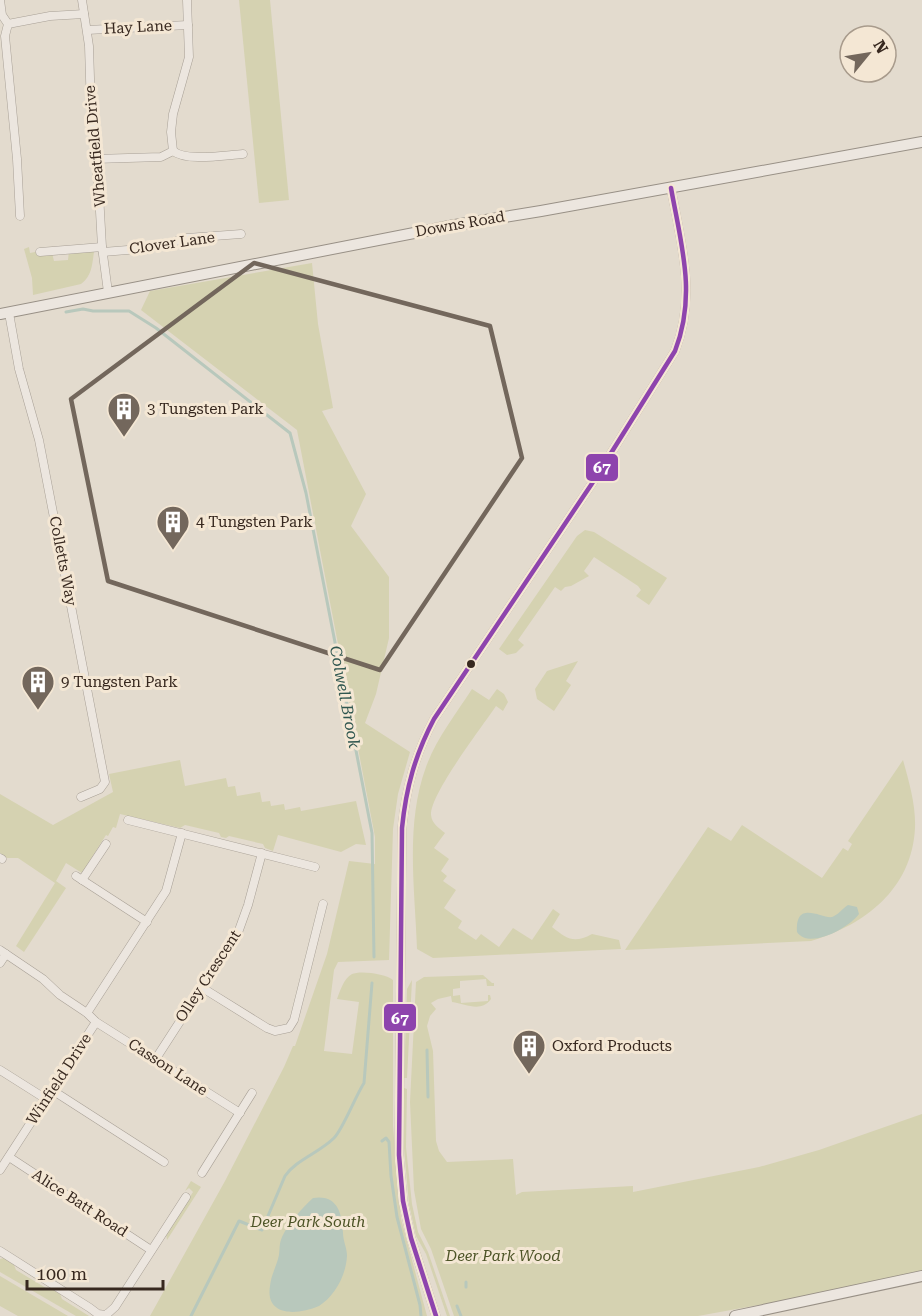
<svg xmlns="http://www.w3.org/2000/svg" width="922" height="1316" font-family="'Roboto Serif',serif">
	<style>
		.green { fill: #d5d2b1 }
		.water { fill: #b8c8bc }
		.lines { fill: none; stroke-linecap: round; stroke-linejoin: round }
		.stream { stroke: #b8c8bc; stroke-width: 3 }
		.street-casing { stroke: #a8a096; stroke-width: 9 }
		.secondary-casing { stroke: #989086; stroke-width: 12 }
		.street { stroke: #ece6df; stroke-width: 8 }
		.secondary { stroke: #ece6df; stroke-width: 10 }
		.bus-1-casing { stroke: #f4e7d4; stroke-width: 9 }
		.bus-1 { stroke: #8e44ad; stroke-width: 4.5 }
		.marked { fill: none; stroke: #73675c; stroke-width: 4.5; stroke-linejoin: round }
		.bus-dot { fill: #37281f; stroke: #f4e7d4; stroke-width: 2 }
		.labels { text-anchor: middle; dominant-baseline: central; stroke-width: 6; stroke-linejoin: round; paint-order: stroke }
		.street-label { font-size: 15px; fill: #37281f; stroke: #f4e7d4 }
		.poi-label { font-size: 15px; fill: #37281f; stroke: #f4e7d4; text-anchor: start }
		.park-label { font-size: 15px; font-style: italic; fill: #4c5326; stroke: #f4e7d4 }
		.water-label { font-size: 16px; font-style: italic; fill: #2f564f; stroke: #f4e7d4 }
		.line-badge { stroke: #f4e7d4; stroke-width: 2 }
		.badge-label { font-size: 16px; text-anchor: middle; font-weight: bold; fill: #fff }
	</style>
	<rect width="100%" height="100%" fill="#e3dbce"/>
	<g class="green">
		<polygon points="239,0 270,0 289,200 259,203"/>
		<path d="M 29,247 L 30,253 L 35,252 L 38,255 L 52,253 L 54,261 L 68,260 L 69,251 L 94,252 C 92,265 92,276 81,284 L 33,295 L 32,278 L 24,249 Z"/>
		<path d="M 312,263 L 318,324 L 333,408 L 322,411 L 366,494 L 351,526 L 389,577 L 389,638 L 376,694 L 365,723 L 410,752 L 398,794 L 393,829 L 389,960 L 338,962 L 334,970 L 324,1051 L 352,1054 L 359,1002 L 337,999 C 340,991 344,978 352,974 C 360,970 387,974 393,980 L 393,1126 L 401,1219 L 427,1316 L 150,1316 L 225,1181 L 284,1067 L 293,1046 L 295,1046 L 327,954 L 349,861 L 375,864 L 375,837 L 297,430 L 141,310 L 150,291 Z"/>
		<polygon points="585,530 594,532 667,578 649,605 636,596 641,590 638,586 594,557 584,571 589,576 571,586 565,587 561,591 555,587 518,640 524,645 516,653 507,655 499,649 577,536"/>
		<polygon points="578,661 566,681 571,685 554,711 537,699 535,689 547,671"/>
		<path d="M 472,689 L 489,700 L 497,689 L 504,694 L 508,702 L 503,711 L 496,706 C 482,727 430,794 431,815 C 432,824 439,828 445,833 L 434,848 L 449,859 L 441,871 L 447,876 L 443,881 L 456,890 L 444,908 L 462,921 L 458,928 L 476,940 L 481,934 L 499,947 L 513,928 L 532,940 L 553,909 L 560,914 L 552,927 C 567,939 574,944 592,934 L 619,940 L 621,949 L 433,958 L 417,949 C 415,890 405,824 426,767 C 436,739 456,714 472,689 Z"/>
		<polygon points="180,760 185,786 226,778 228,787 235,786 237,796 260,792 262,802 270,801 271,806 284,804 285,810 300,807 301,811 356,801 366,845 356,844 341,852 278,835 273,851 265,848 263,844 229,836 226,838 221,837 219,833 185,825 180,828 120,814 116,828 113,827 108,836 106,835 82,873 66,863 56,881 66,888 24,952 16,946 55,883 18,858 7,858 0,853 0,794 53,825 113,792 109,774"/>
		<path d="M 903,760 C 909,782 916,805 915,828 C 912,889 865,925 811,941 L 625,950 L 708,827 L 731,841 L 742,825 L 822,878 L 843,848 L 848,851 L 852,844 L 848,841 Z"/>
		<path d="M 483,975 L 492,983 L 494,983 L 494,986 L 487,986 L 486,979 L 460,981 L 460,988 L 453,989 L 453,996 L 460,995 L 461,1003 L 488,1001 L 488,995 L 490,995 L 491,999 C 481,1013 466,1004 452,1002 L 451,996 L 438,999 L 431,1003 L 436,1009 L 430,1016 L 427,1026 L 433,1051 L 436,1141 L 439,1151 L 447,1162 L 513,1159 L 516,1195 L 522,1192 L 633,1186 L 633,1192 L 759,1167 L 819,1150 L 922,1114 L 922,1271 L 803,1297 L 698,1316 L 454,1316 L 431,1249 L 421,1229 L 414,1190 L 410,1102 L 416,982 L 424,977 Z"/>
		<polygon points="412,980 407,1078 404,1078 407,989"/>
		<polygon points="404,1088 407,1089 406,1147 412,1204 418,1232 428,1252 450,1316 447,1316 426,1254 416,1236 409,1204 404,1148"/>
		<polygon points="191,1181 201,1187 167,1240 166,1234 193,1192 189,1188 185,1191"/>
		<polygon points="4,1258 14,1265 16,1270 46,1288 50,1288 60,1294 62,1299 89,1316 76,1316 0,1272 0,1259"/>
		<polygon points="0,1276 68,1316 18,1316 0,1306"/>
	</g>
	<g class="water">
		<path d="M 848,905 L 857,907 L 859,914 C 849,928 809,950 797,932 C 795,899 822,919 832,917 C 838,915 842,909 848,905 Z"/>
		<path d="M 313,1198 C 338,1194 342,1214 343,1233 C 343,1241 347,1248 347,1256 C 346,1275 335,1296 319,1306 C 296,1316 265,1316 270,1286 C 271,1275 277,1265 279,1255 C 280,1248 279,1244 282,1237 C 288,1224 302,1208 313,1198 Z"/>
	</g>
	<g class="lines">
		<g class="stream">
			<polyline points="66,312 83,309 93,311 129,311 156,328 290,433 306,493 372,833 374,957"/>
			<polyline points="427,1050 428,1097"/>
			<polyline points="382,1141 386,1138 389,1142 391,1176 397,1217 420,1305 421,1316"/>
			<polyline points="466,1282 466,1287"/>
			<polyline points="457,1306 461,1316"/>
			<path d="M 191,1316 L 239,1221 L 262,1230 L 285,1176 C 297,1159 319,1153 334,1138 C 343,1129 355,1097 364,1083 L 372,983"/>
		</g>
		<g class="street-casing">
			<g id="street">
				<polyline points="0,0 2,15 8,24 5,36 17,159 20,216"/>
				<polyline points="82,0 89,46 91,110 99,194 102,247 108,292"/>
				<polyline points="8,24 50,16 84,14"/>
				<polyline points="87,30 188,25"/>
				<polyline points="173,151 171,132 173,114 189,57 187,0"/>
				<path d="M 173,151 C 187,162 225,155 243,154"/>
				<polyline points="95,159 161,157 173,151"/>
				<polyline points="40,252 102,247"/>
				<polyline points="103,252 152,248 187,238 241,234"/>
				<polyline points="9,313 19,369 39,440 105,782 100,789 81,797"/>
				<polyline points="128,820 315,867"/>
				<polyline points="0,858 2,859"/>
				<polyline points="76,876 147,922"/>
				<polyline points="82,880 106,844"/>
				<polyline points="0,950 43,979 60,995 87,1013 96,1022 240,1113"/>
				<polyline points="0,963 6,954"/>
				<polyline points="201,987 267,1028 275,1031 289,1028 294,1020 323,904"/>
				<polyline points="87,1013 166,891 182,833"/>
				<polyline points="155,1060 239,930 248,905 262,853"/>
				<polyline points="0,1070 46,1099"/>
				<polyline points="52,1090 164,1162"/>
				<polyline points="9,1157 151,1250"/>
				<polyline points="0,1170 96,1022"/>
				<polyline points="202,1173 252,1093"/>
				<polyline points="0,1251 90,1308 98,1314 106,1315 115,1307 186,1197"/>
				<path d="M 436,1316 L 411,1238 L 403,1201 L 399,1155 L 402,828 C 406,788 415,755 434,719 L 591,485 L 675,351 C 697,295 681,244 671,188"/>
			</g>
		</g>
		<g class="secondary-casing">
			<g id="secondary">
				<polyline points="0,314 455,225 541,211 922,142"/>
				<polyline points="735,1316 922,1276"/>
			</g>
		</g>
		<use href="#street" class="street"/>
		<use href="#secondary" class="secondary"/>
		<g class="bus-1-casing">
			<path id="bus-1" d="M 436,1316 L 411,1238 L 403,1201 L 399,1155 L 402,828 C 406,788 415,755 434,719 L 591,485 L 675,351 C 697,295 681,244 671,188"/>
		</g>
		<use href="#bus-1" class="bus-1"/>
	</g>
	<path class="marked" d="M 254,263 L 490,326 L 522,458 L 380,670 L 108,581 L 71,399 Z"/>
	<defs>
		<g id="building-pin" transform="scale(1.725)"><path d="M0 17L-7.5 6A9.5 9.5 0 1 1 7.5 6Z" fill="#73675c" stroke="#f4e7d4"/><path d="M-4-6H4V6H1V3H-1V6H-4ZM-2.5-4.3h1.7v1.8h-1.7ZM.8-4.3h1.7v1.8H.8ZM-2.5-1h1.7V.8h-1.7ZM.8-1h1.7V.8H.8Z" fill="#fff"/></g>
	</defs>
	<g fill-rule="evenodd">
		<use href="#building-pin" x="124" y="409"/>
		<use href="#building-pin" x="173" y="522"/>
		<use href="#building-pin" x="38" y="682"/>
		<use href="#building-pin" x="529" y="1046"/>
	</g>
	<circle class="bus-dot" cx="471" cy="664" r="5"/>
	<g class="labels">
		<g class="street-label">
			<text transform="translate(138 27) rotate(-3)">Hay Lane</text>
			<text transform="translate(95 146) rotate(-95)">Wheatfield Drive</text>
			<text transform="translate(460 224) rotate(-10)">Downs Road</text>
			<text transform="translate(172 243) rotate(-8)">Clover Lane</text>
			<text transform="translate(63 561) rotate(79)">Colletts Way</text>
			<text transform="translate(208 976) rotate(-57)">Olley Crescent</text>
			<text transform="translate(168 1067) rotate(33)">Casson Lane</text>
			<text transform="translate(59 1079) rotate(-57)">Winfield Drive</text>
			<text transform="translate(80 1203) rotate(33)">Alice Batt Road</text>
		</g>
		<g class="poi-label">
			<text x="147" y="409">3 Tungsten Park</text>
			<text x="196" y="522">4 Tungsten Park</text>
			<text x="61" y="682">9 Tungsten Park</text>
			<text x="552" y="1046">Oxford Products</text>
		</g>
		<g class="park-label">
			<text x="308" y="1222">Deer Park South</text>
			<text x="503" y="1256">Deer Park Wood</text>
		</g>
		<g class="water-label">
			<text transform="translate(345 697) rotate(79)">Colwell Brook</text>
		</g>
	</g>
	<g class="line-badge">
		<rect x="585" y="453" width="34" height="29" rx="6" fill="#8e44ad"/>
		<rect x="383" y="1003" width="34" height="29" rx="6" fill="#8e44ad"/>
	</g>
	<g class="badge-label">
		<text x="602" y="473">67</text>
		<text x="400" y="1024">67</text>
	</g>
	<g transform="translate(868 54) rotate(60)"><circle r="28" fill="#f4e7d4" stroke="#a89b8c" stroke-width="1.5"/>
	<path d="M0-4.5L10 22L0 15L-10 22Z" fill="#73675c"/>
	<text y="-9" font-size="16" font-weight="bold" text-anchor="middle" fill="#37281f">N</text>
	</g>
	<path d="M27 1280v9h136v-9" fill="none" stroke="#37281f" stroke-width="3"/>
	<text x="36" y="1280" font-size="18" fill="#37281f" stroke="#f4e7d4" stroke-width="4.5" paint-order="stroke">100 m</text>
</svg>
